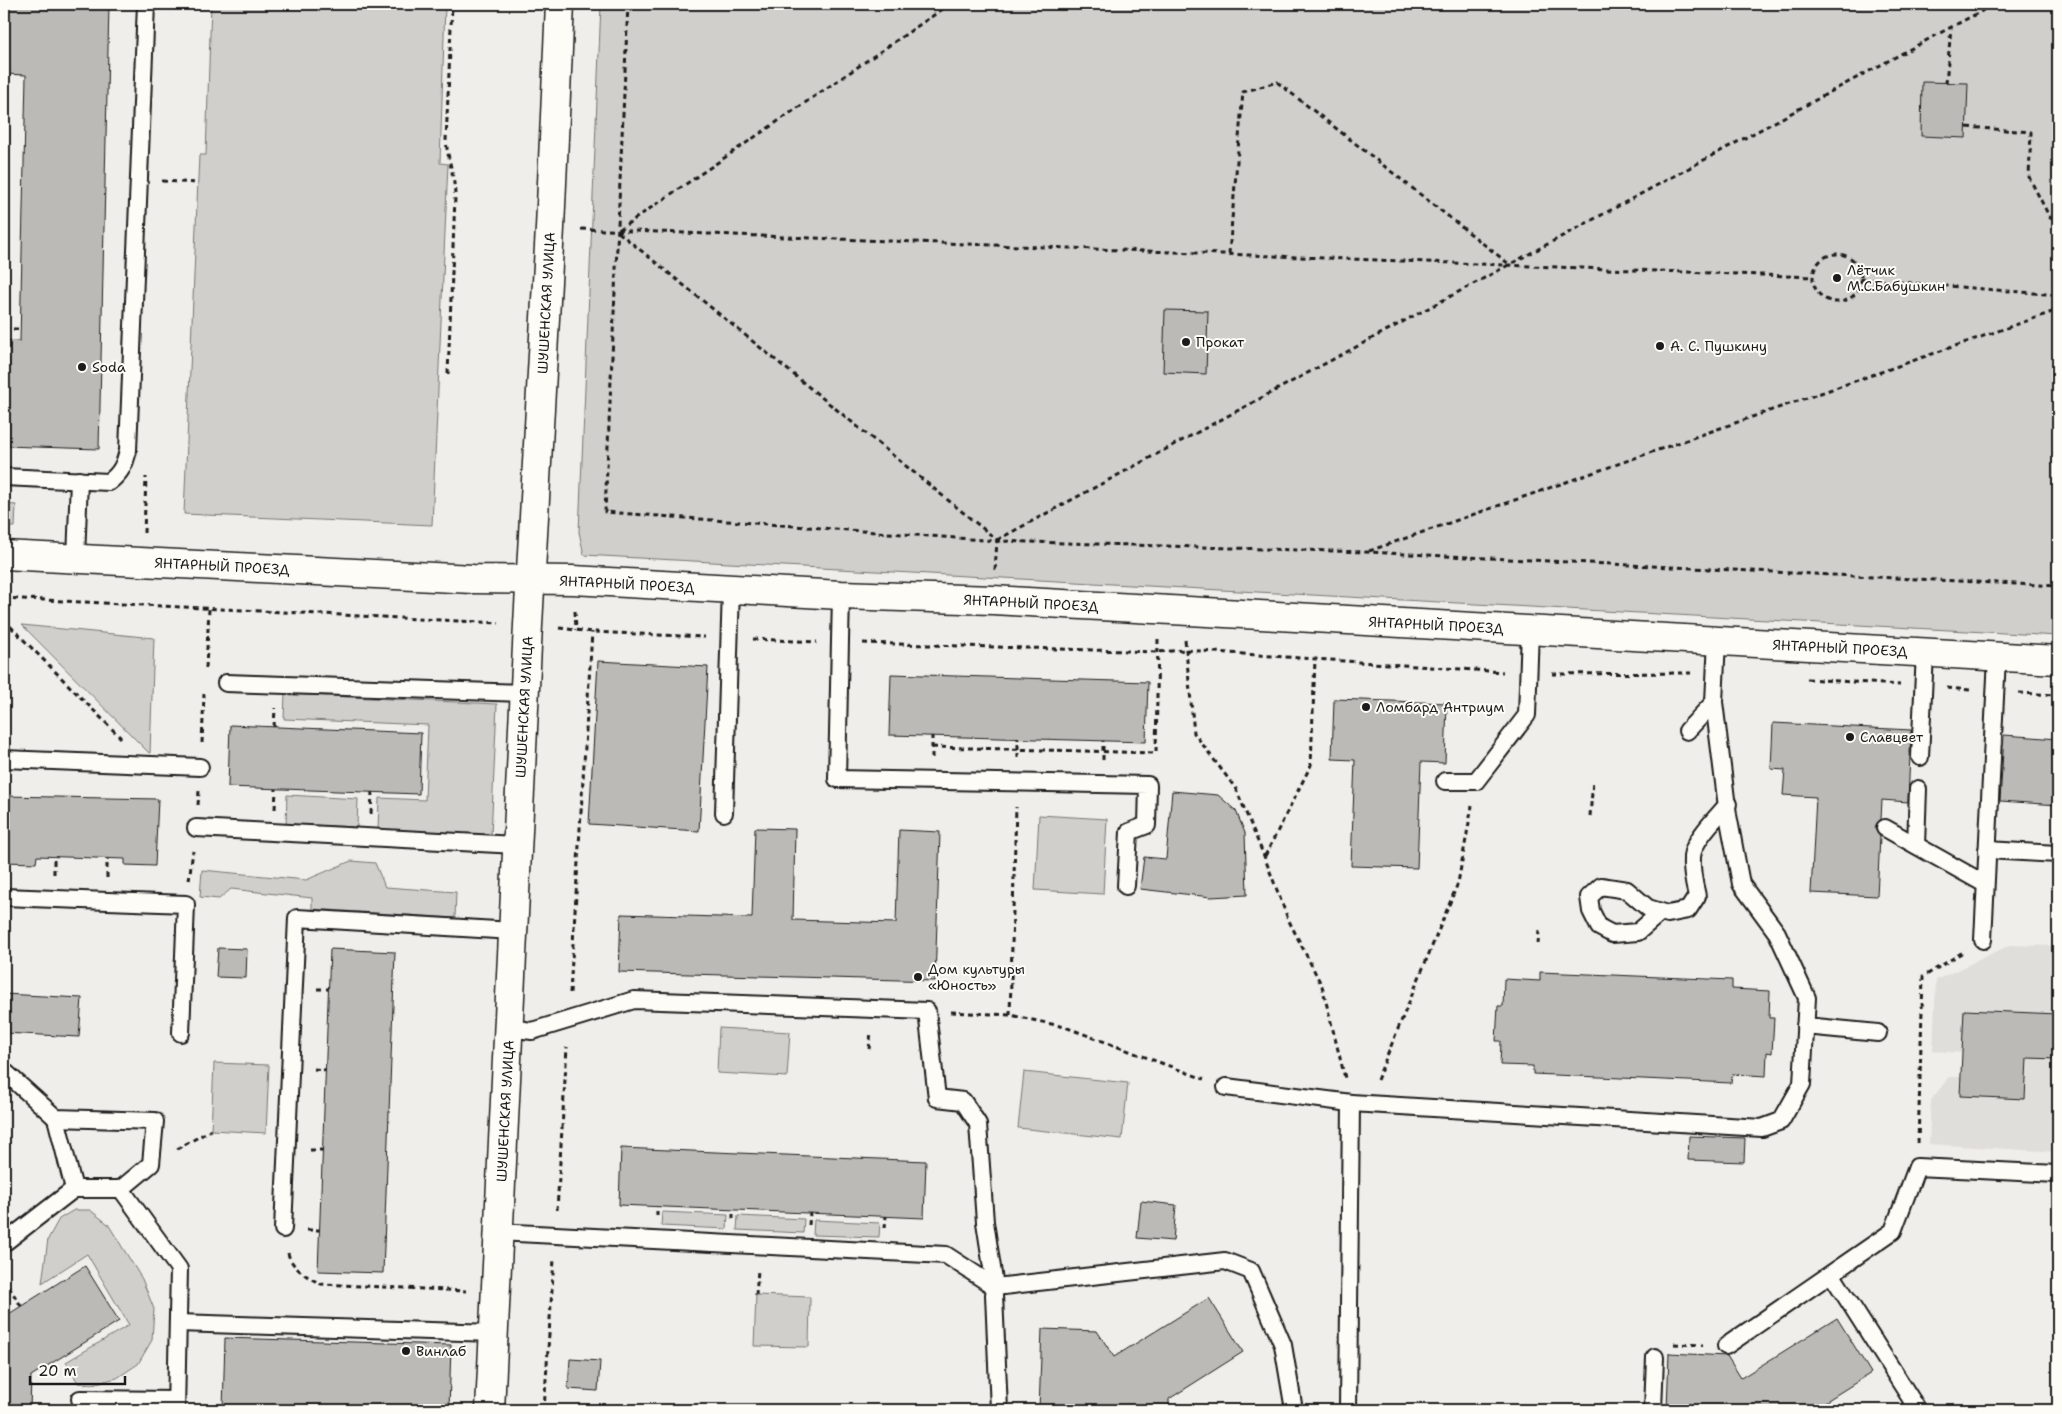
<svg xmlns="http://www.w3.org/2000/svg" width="2062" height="1414" font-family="'Shantell Sans',sans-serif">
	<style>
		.built { fill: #e0deda }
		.green { fill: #d0cfcc; stroke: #767674 }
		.building { fill: #bbbab6; stroke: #1c1c1c }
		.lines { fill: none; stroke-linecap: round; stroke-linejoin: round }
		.service-casing { stroke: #1c1c1c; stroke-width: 20 }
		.minor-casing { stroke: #1c1c1c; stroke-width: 31 }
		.path { stroke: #1c1c1c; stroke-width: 3; stroke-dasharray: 5 4; stroke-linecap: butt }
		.service { stroke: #fdfcf7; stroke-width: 16 }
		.minor { stroke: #fdfcf7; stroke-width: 28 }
		.poi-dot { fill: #1c1c1c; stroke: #fdfcf7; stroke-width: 2 }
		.labels { text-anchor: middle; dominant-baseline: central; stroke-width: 4; stroke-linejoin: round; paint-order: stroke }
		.poi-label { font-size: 14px; fill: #1c1c1c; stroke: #fdfcf7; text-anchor: start }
		.street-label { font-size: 14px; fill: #1c1c1c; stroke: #fdfcf7 }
	</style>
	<rect width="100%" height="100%" fill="#f0eeea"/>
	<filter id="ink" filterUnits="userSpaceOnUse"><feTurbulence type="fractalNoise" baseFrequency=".02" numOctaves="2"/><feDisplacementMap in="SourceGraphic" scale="10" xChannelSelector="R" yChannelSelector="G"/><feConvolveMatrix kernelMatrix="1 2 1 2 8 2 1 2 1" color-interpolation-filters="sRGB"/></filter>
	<g filter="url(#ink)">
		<polygon class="built" points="2010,945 2058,946 2058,1152 1929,1144 1931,1100 1949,1077 1961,1077 1962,1053 1933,1051 1936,980"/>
		<g class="green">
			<polygon points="211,4 445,4 440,163 448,164 432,525 184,514 199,155 206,155"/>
			<polygon points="601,4 2058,4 2058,636 584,555 579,532"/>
			<polygon points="4,504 16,505 15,527 4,527"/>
			<polygon points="22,625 154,638 150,754"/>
			<polygon points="285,694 497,704 491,836 378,831 379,798 425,800 428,725 284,719"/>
			<polygon points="287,795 358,799 357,827 286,824"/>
			<polygon points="1039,815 1107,819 1103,894 1035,890"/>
			<polygon points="351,861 375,863 385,887 456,892 455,918 312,909 312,898 231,889 219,899 200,897 202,870 306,880"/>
			<polygon points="719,1028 790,1032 787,1077 717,1073"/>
			<polygon points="214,1063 269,1065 266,1133 211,1130"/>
			<polygon points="1024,1072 1128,1083 1122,1139 1018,1128"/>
			<polygon points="74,1210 90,1210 108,1224 142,1279 154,1309 152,1340 138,1364 117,1378 92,1384 78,1383 66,1362 129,1325 87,1254 42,1283 48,1239 59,1219"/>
			<polygon points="662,1212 728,1215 727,1229 661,1226"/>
			<polygon points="738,1216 804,1219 803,1233 737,1230"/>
			<polygon points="814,1220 880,1223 879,1237 813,1235"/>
			<polygon points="756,1295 810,1297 809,1347 754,1346"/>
		</g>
		<g class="building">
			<polygon points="4,4 109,4 99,449 4,446 4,340 20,341 26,75 4,74"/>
			<polygon points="1922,82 1968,83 1966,138 1921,136"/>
			<polygon points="1165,310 1208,311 1206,374 1163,372"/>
			<polygon points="598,661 708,667 699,831 589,824"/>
			<polygon points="891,674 1148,682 1146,742 889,735"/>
			<polygon points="1334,699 1447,703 1445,763 1421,762 1417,868 1351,866 1355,760 1332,759"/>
			<polygon points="1773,723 1911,730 1908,802 1882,800 1881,819 1877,823 1875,828 1880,837 1877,896 1811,893 1816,797 1783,795 1785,770 1771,769"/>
			<polygon points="230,725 421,733 419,794 228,787"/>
			<polygon points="2004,735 2058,739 2058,805 2000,801"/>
			<polygon points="1172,791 1218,795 1236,811 1245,833 1247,895 1211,897 1140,889 1144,857 1166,859"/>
			<polygon points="4,796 158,799 155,866 125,865 125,859 37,856 36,863 4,862"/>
			<polygon points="755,828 795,829 793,920 896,923 899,830 940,832 935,981 619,972 621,914 752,918"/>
			<polygon points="218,948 247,949 246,978 216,977"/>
			<polygon points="330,949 395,952 383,1273 318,1271"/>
			<polygon points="1540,972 1732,980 1732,989 1770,991 1769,1018 1774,1018 1772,1053 1767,1052 1766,1076 1732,1074 1731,1083 1533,1074 1533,1066 1500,1065 1501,1041 1496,1041 1498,1006 1503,1006 1504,979 1540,981"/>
			<polygon points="4,994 82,998 79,1037 4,1033"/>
			<polygon points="1964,1010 2058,1014 2058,1059 2027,1058 2025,1099 1960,1096"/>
			<polygon points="1689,1136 1745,1138 1744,1162 1688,1160"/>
			<polygon points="621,1148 926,1161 924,1218 619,1205"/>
			<polygon points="1141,1201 1176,1205 1173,1241 1137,1238"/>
			<polygon points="85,1266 119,1321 31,1376 30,1410 4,1410 4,1317"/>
			<polygon points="1209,1298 1243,1352 1169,1399 1169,1410 1039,1410 1042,1329 1097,1331 1114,1357"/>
			<polygon points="1837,1318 1871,1373 1812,1410 1667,1410 1669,1353 1727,1356 1741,1378"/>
			<polygon points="225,1338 451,1345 449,1410 223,1410"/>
			<polygon points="570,1359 600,1361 598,1391 568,1389"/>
		</g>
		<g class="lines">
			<g class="service-casing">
				<g id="service">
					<path d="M 4,477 L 109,482 C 121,473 125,464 128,450 L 146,4"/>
					<polyline points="76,559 79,480"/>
					<polyline points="841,595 837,779 1148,785 1147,825 1129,832 1126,886"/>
					<polyline points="226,683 525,693"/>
					<polyline points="1687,731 1714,702"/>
					<polyline points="1920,757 1925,653"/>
					<polyline points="4,759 200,767"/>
					<polyline points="1445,781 1476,781 1527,715 1530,630"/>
					<polyline points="724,813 731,589"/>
					<polyline points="196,828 518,845"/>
					<polyline points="1885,828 1985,884"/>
					<polyline points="1916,845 1918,789"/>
					<polyline points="1987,850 2058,854"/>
					<polyline points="4,897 186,904 181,1033"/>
					<path d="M 1661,912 L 1638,932 L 1612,934 L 1599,927 L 1591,911 L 1589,897 L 1601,886 L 1627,890 L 1648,908 L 1668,914 L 1688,910 L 1697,896 C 1694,884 1691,870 1692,857 C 1693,840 1717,817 1728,804"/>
					<polyline points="1983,940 1997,657"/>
					<polyline points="1805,1026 1878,1033"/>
					<polyline points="509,1028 532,1031 634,1000 927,1011 937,1098 963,1101 978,1124 985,1222 995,1287 994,1295 999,1410"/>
					<polyline points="4,1071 56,1118 155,1121 151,1164 121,1189"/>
					<polyline points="1226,1087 1351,1103 1762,1128 1781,1121 1802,1084 1807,998 1777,933 1741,884 1728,815 1714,702 1717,640"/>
					<polyline points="56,1118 74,1189"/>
					<polyline points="283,1229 297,918 513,931"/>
					<polyline points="499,1232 946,1255 995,1287 1225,1261 1251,1271 1283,1345 1294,1410"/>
					<polyline points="4,1243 74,1189 121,1189 179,1269 176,1410"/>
					<polyline points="1832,1275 1918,1410"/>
					<polyline points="178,1323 494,1333"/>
					<polyline points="1726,1346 1893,1231 1917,1167 2058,1174"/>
					<polyline points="80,1399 176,1400"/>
					<polyline points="1348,1410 1351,1103"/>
					<polyline points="1653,1410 1655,1357"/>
				</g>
			</g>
			<g class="minor-casing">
				<g id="minor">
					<polyline points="4,555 473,579 573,580 841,595 993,600 2058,660"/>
					<polyline points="490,1410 528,625 550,228 560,4"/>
				</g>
			</g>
			<g class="path">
				<polyline points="628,4 605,512 997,541 1366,552 2058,586"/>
				<polyline points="950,4 617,231 997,540"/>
				<polyline points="1946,83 1951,28"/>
				<polyline points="1967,127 2031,132 2029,177 2050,218 2058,218"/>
				<polyline points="162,181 197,183"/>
				<polyline points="581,229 1813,277"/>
				<circle cx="1837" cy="278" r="24"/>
				<polyline points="1229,254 1243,92 1277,82 1509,264"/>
				<polyline points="1862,279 2058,295"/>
				<polyline points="4,329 20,329"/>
				<path d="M 448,374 L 455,197 C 455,177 448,160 446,141 L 452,4"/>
				<polyline points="144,533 146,477"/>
				<polyline points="997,540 1955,25 1982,11 1989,4"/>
				<polyline points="1369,551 2058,310"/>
				<polyline points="995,570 997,541"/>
				<polyline points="4,598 499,623"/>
				<polyline points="575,611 576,630"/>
				<polyline points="4,620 121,738"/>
				<polyline points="559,628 592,632 705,637"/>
				<polyline points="753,639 817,642"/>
				<polyline points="1185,640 1194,733 1236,789 1264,856 1288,919 1322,986 1345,1078"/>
				<polyline points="863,643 1158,652 1186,650 1503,672"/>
				<polyline points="206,668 209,609"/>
				<polyline points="1552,674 1691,673"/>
				<polyline points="1807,679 1900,685"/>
				<polyline points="1947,688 1970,690"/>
				<polyline points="2019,693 2058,695"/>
				<polyline points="274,727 275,708"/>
				<polyline points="202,743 204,694"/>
				<polyline points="932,747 1156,753 1158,639"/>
				<polyline points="932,758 932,736"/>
				<polyline points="1018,758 1018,739"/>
				<polyline points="1103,760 1103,741"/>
				<polyline points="198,805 199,791"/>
				<polyline points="275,809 276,789"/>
				<polyline points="371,814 372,792"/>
				<polyline points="1590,816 1593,781"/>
				<polyline points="1265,856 1311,765 1315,659"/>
				<polyline points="54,874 54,857"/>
				<polyline points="107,878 107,859"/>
				<polyline points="189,880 193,851"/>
				<polyline points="1538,944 1539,930"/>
				<polyline points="317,989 329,989"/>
				<polyline points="570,993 592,632"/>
				<polyline points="951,1012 1010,1015 1065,1027 1204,1079"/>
				<polyline points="1010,1015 1016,807"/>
				<polyline points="869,1049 871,1032"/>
				<polyline points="314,1069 326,1070"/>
				<polyline points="1377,1080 1458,883 1472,806"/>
				<polyline points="1918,1143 1923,977 1963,952"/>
				<polyline points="177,1149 211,1130"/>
				<polyline points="310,1150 322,1150"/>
				<polyline points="557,1210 567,1047"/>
				<polyline points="657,1216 657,1206"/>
				<polyline points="733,1219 733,1210"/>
				<polyline points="809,1225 810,1213"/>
				<polyline points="885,1228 886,1216"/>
				<polyline points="307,1230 319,1230"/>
				<path d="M 288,1253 C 291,1268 309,1278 321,1284 L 466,1291"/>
				<polyline points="4,1279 21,1306"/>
				<polyline points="756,1295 758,1270"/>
				<polyline points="1674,1344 1703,1345"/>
				<polyline points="544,1410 554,1259"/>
			</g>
			<use href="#service" class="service"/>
			<use href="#minor" class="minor"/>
		</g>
	</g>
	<g class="poi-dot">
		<circle cx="1837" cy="278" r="5"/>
		<circle cx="1186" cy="342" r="5"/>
		<circle cx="1660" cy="346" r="5"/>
		<circle cx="82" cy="367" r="5"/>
		<circle cx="1366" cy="707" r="5"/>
		<circle cx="1850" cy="737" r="5"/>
		<circle cx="918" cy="977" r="5"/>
		<circle cx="406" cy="1351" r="5"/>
	</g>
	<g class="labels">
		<g class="poi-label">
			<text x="1847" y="270">Лётчик<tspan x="1847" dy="16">М.С.Бабушкин</tspan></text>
			<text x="1196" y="342">Прокат</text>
			<text x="1670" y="346">А. С. Пушкину</text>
			<text x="92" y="367">Soda</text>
			<text x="1376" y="707">Ломбард Антриум</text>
			<text x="1860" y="737">Славцвет</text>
			<text x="928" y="969">Дом культуры<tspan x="928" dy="16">«Юность»</tspan></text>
			<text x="416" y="1351">Винлаб</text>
		</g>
		<g class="street-label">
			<text transform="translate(546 303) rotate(-87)">ШУШЕНСКАЯ УЛИЦА</text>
			<text transform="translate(222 566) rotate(3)">ЯНТАРНЫЙ ПРОЕЗД</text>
			<text transform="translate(627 584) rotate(3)">ЯНТАРНЫЙ ПРОЕЗД</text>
			<text transform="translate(1031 603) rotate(3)">ЯНТАРНЫЙ ПРОЕЗД</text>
			<text transform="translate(1436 625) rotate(3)">ЯНТАРНЫЙ ПРОЕЗД</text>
			<text transform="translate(1840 648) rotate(3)">ЯНТАРНЫЙ ПРОЕЗД</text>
			<text transform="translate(524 707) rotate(-87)">ШУШЕНСКАЯ УЛИЦА</text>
			<text transform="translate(505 1111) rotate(-87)">ШУШЕНСКАЯ УЛИЦА</text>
		</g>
	</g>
	<rect width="2062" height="1414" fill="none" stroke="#fdfcf7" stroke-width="20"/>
	<rect x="10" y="10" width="2042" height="1394" fill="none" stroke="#1c1c1c" stroke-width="2" filter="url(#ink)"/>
	<path d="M30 1376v8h95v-8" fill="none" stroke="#1c1c1c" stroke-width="2.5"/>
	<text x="38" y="1376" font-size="15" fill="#1c1c1c" stroke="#fdfcf7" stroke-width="4" paint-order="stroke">20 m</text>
</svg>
